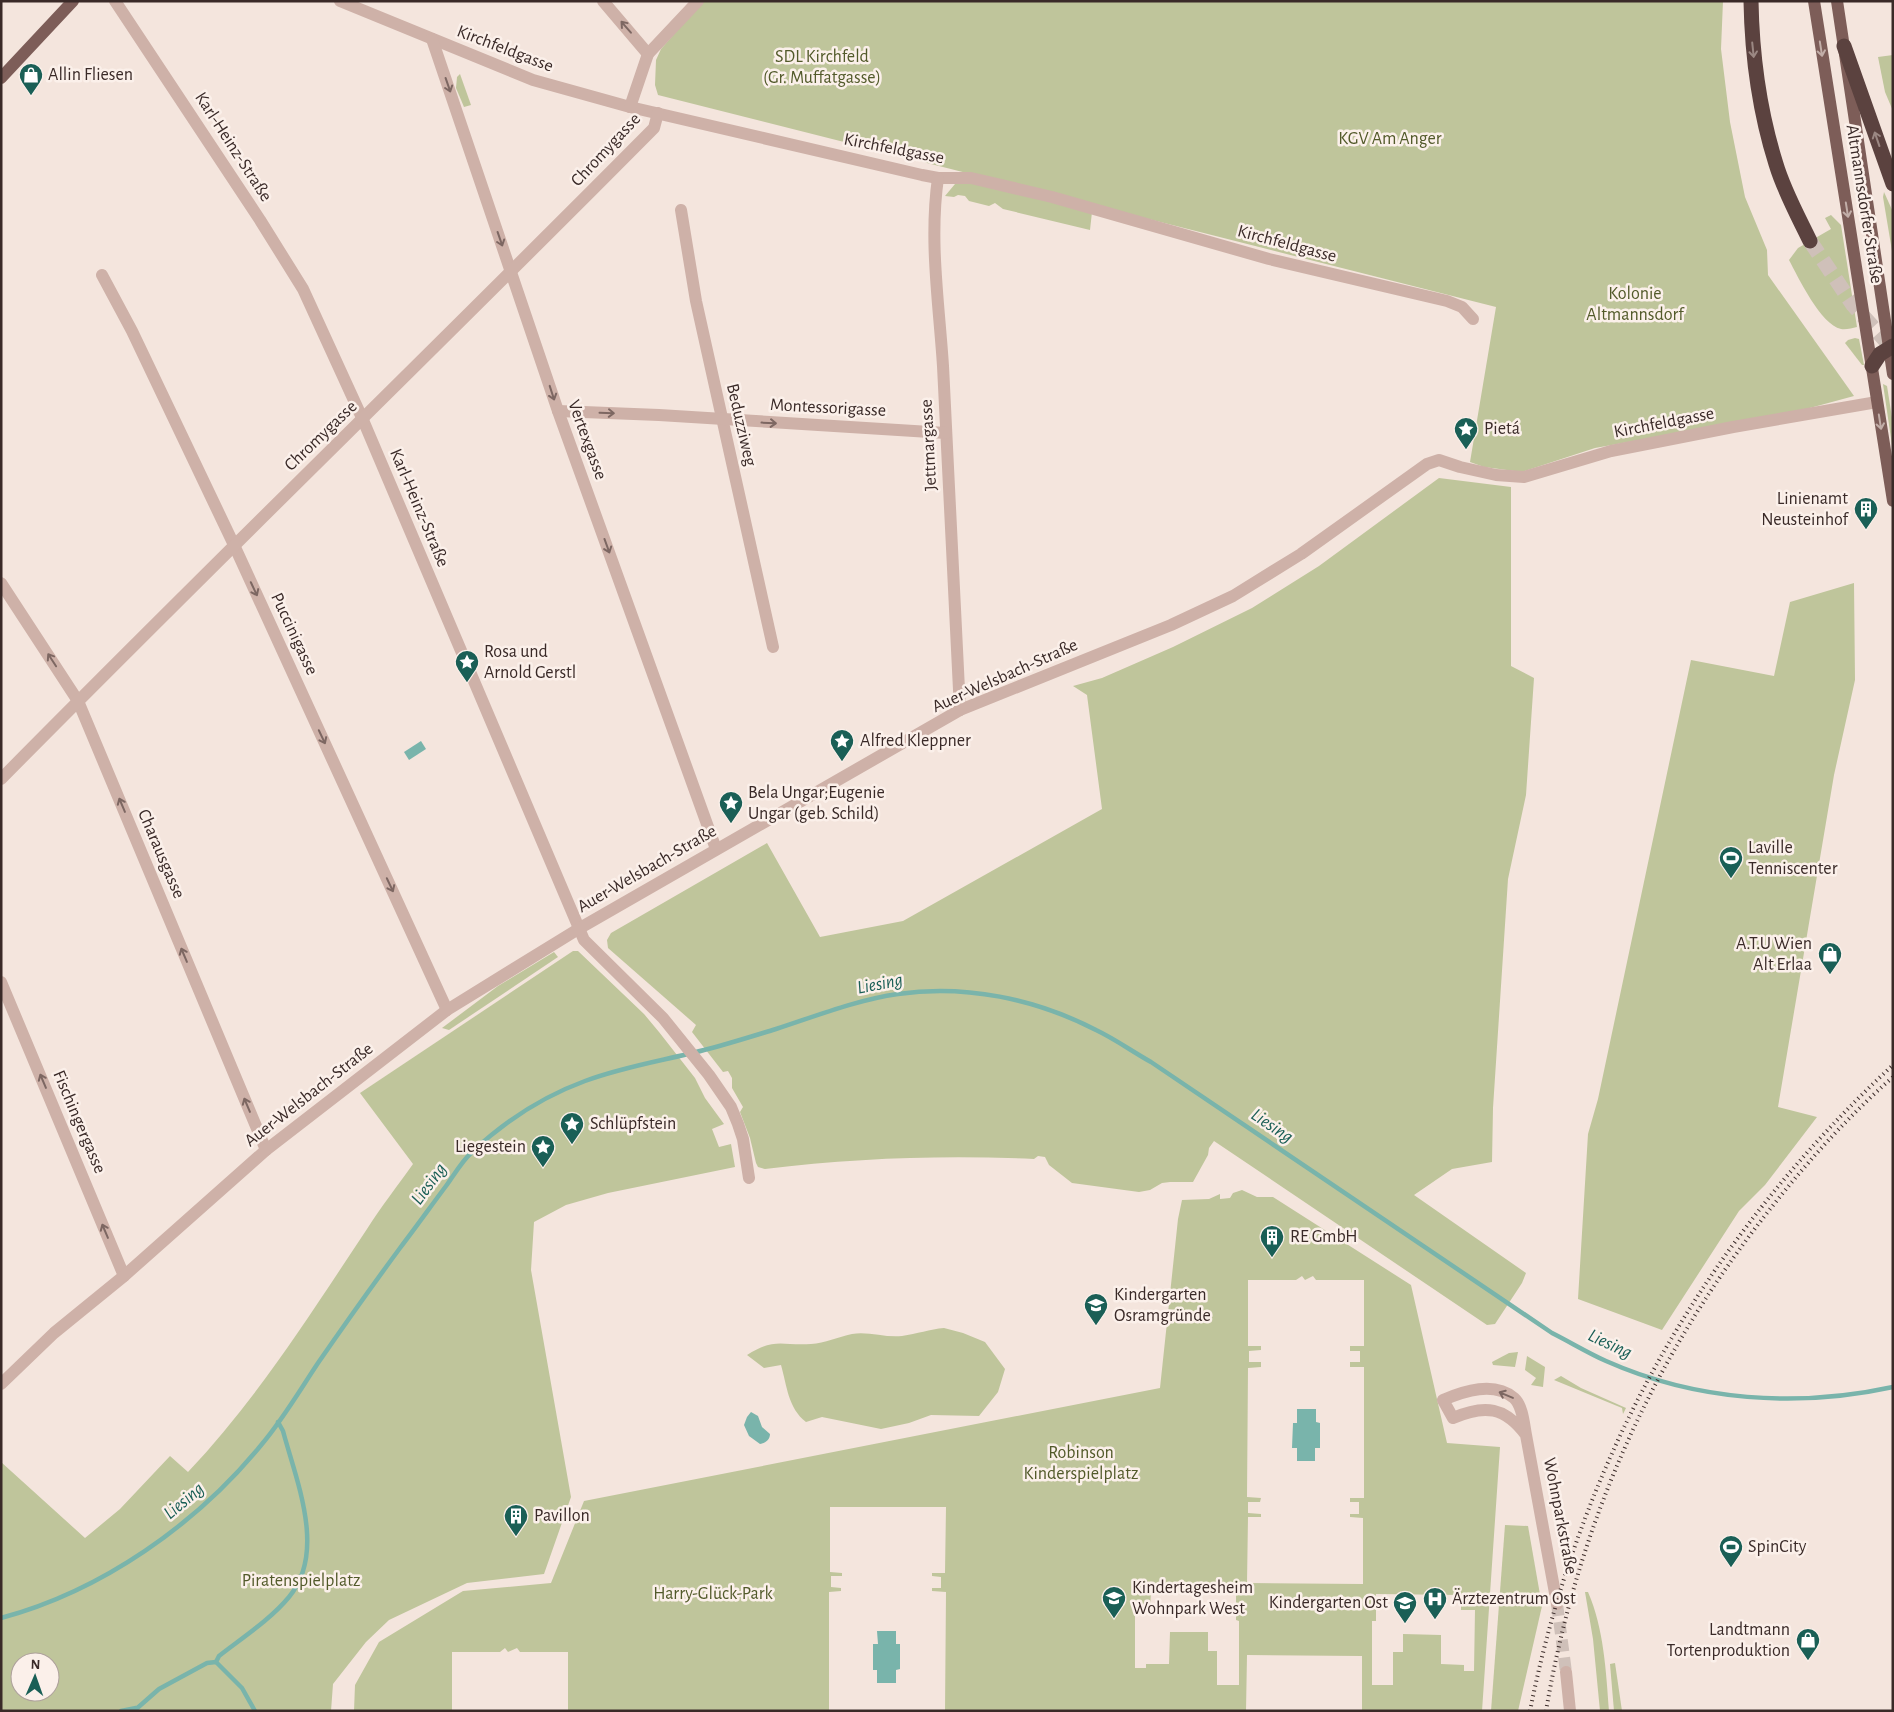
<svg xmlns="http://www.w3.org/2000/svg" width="1894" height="1712" font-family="'Alegreya Sans',sans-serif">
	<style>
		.green { fill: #bfc59b; fill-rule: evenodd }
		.water { fill: #79b4ab }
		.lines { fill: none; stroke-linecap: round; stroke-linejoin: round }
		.stream { stroke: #79b4ab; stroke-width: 4.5 }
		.minor-tunnel { stroke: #cfc0b9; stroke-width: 12; stroke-dasharray: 12 6; stroke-linecap: butt }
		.highway-tunnel { stroke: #cfc0b9; stroke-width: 15; stroke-dasharray: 15 8; stroke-linecap: butt }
		.minor { stroke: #ceb1a8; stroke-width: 12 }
		.major { stroke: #7d5d58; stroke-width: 12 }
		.highway { stroke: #5b423f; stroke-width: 15 }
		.rail { stroke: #3a2a28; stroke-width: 4; stroke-dasharray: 1 4; stroke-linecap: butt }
		.oneway { stroke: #7d6762 }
		.oneway2 { stroke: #c2aea8 }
		.oneway3 { stroke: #9b8883 }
		.labels { text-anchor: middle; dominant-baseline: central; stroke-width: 5; stroke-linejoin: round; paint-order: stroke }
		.street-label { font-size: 18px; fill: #3a2a28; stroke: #fbf0ea }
		.park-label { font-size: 18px; fill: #525a2a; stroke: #fbf0ea }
		.poi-label { font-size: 18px; fill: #3a2a28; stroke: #fbf0ea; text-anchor: start }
		.water-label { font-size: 19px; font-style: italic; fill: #1a5f56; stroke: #fbf0ea }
	</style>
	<rect width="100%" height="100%" fill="#f4e5dd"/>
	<g class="green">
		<polygon points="703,1 1723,1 1721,49 1730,122 1745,197 1767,250 1768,275 1854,396 1795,412 1595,448 1522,472 1484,467 1470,462 1496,307 658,95 655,85 656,60 661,49"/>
		<polygon points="1893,55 1893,111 1885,92 1878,57"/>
		<polygon points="460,74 471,105 464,107 456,88 457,77"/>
		<polygon points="965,181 1092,212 1090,230 1003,209 995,203 989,206 969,201 965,196 958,195 954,197 945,196 955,184"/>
		<polygon points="1884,192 1893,212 1893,257 1883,197"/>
		<path d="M 1831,215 L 1841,225 L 1857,327 C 1852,328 1846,330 1841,329 C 1821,325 1798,277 1789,260 L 1798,248 L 1831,229 L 1825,218 Z"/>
		<polygon points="1855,338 1859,339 1864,365 1862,365 1845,343 1848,340"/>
		<polygon points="1883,384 1887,386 1893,424 1893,452"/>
		<path d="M 1439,478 L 1511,487 L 1511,666 L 1534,678 L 1526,795 L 1508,879 L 1493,1108 L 1492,1162 L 1452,1169 L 1414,1195 L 1526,1273 L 1522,1283 L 1495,1324 L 1487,1325 L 1214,1141 L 1209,1148 L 1208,1155 L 1193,1182 L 1170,1182 L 1162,1183 L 1150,1190 L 1139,1192 L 1072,1183 L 1049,1165 L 1045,1157 L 1038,1156 L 1034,1159 C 944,1155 855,1158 765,1169 L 758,1167 L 756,1163 L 750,1138 L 740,1112 L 743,1107 L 732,1088 L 732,1078 L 728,1071 L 723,1072 L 692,1032 L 696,1025 L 608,948 L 607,940 L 611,933 L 767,843 L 820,937 L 903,921 L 1102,809 L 1087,695 L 1073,686 L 1102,678 L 1173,647 L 1252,608 L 1319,566 Z"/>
		<polygon points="1854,583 1855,680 1834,775 1778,1107 1817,1117 1765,1185 1739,1211 1662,1330 1578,1299 1588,1134 1598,1099 1691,660 1774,676 1790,602"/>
		<path d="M 573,951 L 578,951 L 644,1014 L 659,1032 L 695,1078 L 705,1098 L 724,1124 L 712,1129 L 719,1147 L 731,1144 L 735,1167 L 608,1193 L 566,1205 L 534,1222 L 531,1270 L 571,1497 L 544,1574 L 467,1583 L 389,1620 L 366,1642 L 333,1684 L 331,1711 L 1,1711 L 1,1462 L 85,1538 L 120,1509 L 170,1456 L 188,1472 C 258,1398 311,1313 367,1229 C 381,1207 398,1185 413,1164 L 360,1093 ZM 20,1662 L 50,1662 L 50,1692 L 20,1692 Z"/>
		<polygon points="554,952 558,957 449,1030 442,1028 498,986"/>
		<path d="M 1242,1190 L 1257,1197 L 1273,1197 L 1411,1285 L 1447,1443 L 1500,1447 L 1482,1711 L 1362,1711 L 1362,1656 L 1247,1655 L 1246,1711 L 945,1711 L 946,1592 L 932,1591 L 932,1588 L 941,1588 L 941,1577 L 932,1576 L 932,1573 L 945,1573 L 946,1507 L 830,1507 L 830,1572 L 842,1573 L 842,1576 L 831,1576 L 831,1587 L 841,1588 L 841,1591 L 829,1592 L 829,1711 L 568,1711 L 568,1652 L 520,1652 L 517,1648 L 508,1652 L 505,1648 L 500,1652 L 452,1652 L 452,1711 L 354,1711 L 355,1685 L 379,1642 L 463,1591 L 551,1583 L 584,1501 L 1160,1388 L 1178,1219 L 1182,1200 L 1209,1199 L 1220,1194 L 1220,1199 L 1230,1198 L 1233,1193 ZM 1302,1276 L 1305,1280 L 1313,1276 L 1316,1280 L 1364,1280 L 1364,1346 L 1350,1346 L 1350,1351 L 1360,1351 L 1360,1362 L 1350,1362 L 1350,1367 L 1364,1367 L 1364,1498 L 1350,1498 L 1350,1502 L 1359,1502 L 1359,1514 L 1350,1514 L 1350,1517 L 1363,1518 L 1363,1584 L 1247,1583 L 1248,1517 L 1261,1517 L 1261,1514 L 1248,1513 L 1248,1502 L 1260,1502 L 1261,1498 L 1247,1497 L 1248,1368 L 1261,1367 L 1261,1362 L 1249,1362 L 1249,1351 L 1261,1350 L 1261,1346 L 1248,1346 L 1248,1280 L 1296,1280 ZM 1220,1589 L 1236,1589 L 1236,1620 L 1239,1621 L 1239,1685 L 1217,1685 L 1217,1651 L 1208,1651 L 1208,1632 L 1170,1632 L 1169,1664 L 1146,1664 L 1146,1668 L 1135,1668 L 1135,1609 L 1150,1608 L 1151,1592 L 1220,1592 ZM 1376,1594 L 1461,1595 L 1461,1610 L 1475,1610 L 1474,1671 L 1464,1671 L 1464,1665 L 1441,1664 L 1441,1635 L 1403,1634 L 1403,1652 L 1393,1652 L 1393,1685 L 1372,1685 L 1372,1621 L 1376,1621 Z"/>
		<path d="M 944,1328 L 963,1333 L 985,1342 L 1005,1369 L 998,1392 L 979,1416 L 931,1415 L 909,1423 L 881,1429 L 822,1417 L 806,1422 C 788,1408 787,1386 781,1365 L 764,1368 L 747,1355 C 776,1337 781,1346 811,1344 C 825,1343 838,1337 852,1334 C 868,1331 886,1338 902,1336 C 917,1334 930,1329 944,1328 Z"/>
		<polygon points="1518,1352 1515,1367 1493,1365 1492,1362 1509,1353"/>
		<polygon points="1527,1356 1545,1367 1543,1387 1531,1385 1536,1378 1525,1370"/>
		<polygon points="1561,1376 1581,1388 1626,1408 1623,1414 1622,1408 1554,1380"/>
		<polygon points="1505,1525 1528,1526 1542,1606 1518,1711 1491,1711"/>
		<path d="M 1585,1592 L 1588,1592 C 1604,1629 1606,1671 1609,1711 L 1600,1711 L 1593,1639 Z"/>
		<polygon points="1615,1663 1622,1711 1614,1711 1610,1664"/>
	</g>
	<g class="water">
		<polygon points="421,741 426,749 409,760 404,752"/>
		<polygon points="1297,1409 1316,1409 1316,1422 1320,1423 1320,1448 1315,1448 1315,1461 1297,1461 1297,1448 1292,1448 1293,1423 1297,1423"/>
		<path d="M 751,1412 L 758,1416 L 762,1427 L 770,1434 C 770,1440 765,1443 760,1444 L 749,1436 L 744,1425 L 747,1417 Z"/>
		<polygon points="877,1631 896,1631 896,1644 900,1644 900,1669 896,1670 896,1683 877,1683 877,1670 873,1670 873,1644 878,1644"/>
	</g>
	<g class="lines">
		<g class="stream">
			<path d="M 1,1618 C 102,1591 197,1524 262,1444 C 283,1419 300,1390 318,1363 C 345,1324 372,1286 400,1248 C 416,1227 431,1206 446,1186 C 454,1175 462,1161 472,1152 C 504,1122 544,1096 585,1081 C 625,1066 667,1060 708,1049 C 731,1043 753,1036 776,1029 C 816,1016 856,1000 898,994 C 965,984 1036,999 1096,1030 C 1115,1039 1133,1052 1151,1062 L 1552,1333 C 1570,1342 1588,1353 1606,1361 C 1696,1401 1797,1408 1893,1387"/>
			<polyline points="121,1711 136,1708"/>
			<polyline points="134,1711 159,1689 207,1663 216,1662"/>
			<path d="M 255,1711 L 242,1688 L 216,1662 L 219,1656 C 242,1638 271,1619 289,1597 C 327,1552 296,1480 283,1431 L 278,1422"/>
		</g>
		<polyline class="minor-tunnel" points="1557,1604 1566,1672"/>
		<polyline class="highway-tunnel" points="1810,241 1853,305 1893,349"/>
		<g class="minor">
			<polyline points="115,1 260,220 303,289 363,420 584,940 663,1018 709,1075 731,1107 738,1124 743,1139 749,1178"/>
			<polyline points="340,1 533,80 630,107 922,175 938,178 971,178 1052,197 1269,259 1447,301 1462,307 1473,319"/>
			<polyline points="603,1 648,54"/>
			<polyline points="432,39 558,411 716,849"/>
			<polyline points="630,107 648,54 698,1"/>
			<path d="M 938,178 C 929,240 939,304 943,366 C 949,481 954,596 960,710"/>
			<polyline points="681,210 696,301 773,647"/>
			<polyline points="102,275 132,331 234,545 447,1010"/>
			<polyline points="558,411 659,415 946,433"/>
			<polyline points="1,583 78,701 266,1150"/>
			<path d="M 1,779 C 217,560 438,346 654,128 L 658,113"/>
			<polyline points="1,982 124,1276"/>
			<polyline points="1,1384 54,1333 124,1276 266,1150 447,1010 580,928 960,710 1171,625 1233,596 1301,554 1427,464 1439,460 1460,467 1496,475 1524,477 1611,451 1733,427 1877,402"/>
			<path d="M 1526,1435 C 1505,1407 1485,1404 1453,1418 L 1443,1400 C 1464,1391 1494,1381 1514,1398 C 1523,1406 1524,1425 1526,1435 L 1557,1604"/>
			<polyline points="1566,1672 1570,1711"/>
		</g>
		<g class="major">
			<polyline points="1814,1 1893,501"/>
			<polyline points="1837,1 1893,374"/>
			<polyline points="1,78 73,1"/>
		</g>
		<g class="highway">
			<path d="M 1751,1 C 1752,57 1759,110 1776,164 C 1784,191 1798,216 1810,241"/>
			<polyline points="1844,46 1893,184"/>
			<polyline points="1872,366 1880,354 1893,346"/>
		</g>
		<g class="rail">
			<path d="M 1530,1711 C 1580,1459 1705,1239 1893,1065"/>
			<path d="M 1546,1711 C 1577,1529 1648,1367 1760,1222 C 1800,1170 1844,1120 1893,1077"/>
		</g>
	</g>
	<defs><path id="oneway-shaft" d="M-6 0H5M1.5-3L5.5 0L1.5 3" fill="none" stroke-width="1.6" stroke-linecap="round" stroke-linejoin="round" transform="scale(1.25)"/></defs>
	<g class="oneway">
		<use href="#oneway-shaft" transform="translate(626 27) rotate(-131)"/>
		<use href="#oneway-shaft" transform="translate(448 85) rotate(71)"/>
		<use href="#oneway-shaft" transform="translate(500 239) rotate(71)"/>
		<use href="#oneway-shaft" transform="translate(552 393) rotate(72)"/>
		<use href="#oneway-shaft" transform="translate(607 413) rotate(2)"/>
		<use href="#oneway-shaft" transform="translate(769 423) rotate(3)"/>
		<use href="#oneway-shaft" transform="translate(607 546) rotate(70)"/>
		<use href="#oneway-shaft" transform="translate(254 589) rotate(65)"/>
		<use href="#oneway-shaft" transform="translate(52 660) rotate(-123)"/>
		<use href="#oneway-shaft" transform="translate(322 737) rotate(65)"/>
		<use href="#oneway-shaft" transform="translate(122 805) rotate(-113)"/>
		<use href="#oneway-shaft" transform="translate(390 885) rotate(65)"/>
		<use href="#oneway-shaft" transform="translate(184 955) rotate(-113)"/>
		<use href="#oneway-shaft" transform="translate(43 1081) rotate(-113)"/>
		<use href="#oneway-shaft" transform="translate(247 1105) rotate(-113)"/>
		<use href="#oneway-shaft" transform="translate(105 1231) rotate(-113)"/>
		<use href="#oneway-shaft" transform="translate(1506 1395) rotate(-157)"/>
	</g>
	<g class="oneway2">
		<use href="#oneway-shaft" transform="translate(1821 49) rotate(81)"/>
		<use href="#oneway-shaft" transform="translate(1847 210) rotate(81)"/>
		<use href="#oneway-shaft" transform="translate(1880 422) rotate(81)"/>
	</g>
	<g class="oneway3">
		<use href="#oneway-shaft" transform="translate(1753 50) rotate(84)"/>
		<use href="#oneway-shaft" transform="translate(1877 139) rotate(-109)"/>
	</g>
	<defs>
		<g id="shop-pin" transform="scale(1.25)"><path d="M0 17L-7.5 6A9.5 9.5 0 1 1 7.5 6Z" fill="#1a5f56" stroke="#fbf0ea"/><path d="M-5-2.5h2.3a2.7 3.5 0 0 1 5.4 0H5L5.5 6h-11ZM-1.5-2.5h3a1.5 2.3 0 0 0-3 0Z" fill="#fff"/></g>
		<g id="sight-pin" transform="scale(1.25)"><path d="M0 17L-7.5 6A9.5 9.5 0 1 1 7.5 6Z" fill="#1a5f56" stroke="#fbf0ea"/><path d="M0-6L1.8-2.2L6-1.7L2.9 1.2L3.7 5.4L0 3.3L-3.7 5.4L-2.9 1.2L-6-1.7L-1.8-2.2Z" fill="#fff"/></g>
		<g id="building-pin" transform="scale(1.25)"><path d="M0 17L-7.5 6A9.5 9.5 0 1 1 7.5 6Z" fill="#1a5f56" stroke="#fbf0ea"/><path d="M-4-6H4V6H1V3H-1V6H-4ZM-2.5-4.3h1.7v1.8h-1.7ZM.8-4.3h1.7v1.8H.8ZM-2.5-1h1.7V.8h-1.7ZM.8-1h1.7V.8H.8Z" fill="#fff"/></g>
		<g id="stadium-pin" transform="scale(1.25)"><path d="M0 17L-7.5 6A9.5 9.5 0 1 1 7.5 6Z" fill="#1a5f56" stroke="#fbf0ea"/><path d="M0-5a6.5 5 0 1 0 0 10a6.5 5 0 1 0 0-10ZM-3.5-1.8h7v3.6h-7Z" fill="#fff"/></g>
		<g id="school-pin" transform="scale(1.25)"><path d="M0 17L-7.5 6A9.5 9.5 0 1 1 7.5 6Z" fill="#1a5f56" stroke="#fbf0ea"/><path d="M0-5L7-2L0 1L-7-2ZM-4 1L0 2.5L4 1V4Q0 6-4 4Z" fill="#fff"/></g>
		<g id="hospital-pin" transform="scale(1.25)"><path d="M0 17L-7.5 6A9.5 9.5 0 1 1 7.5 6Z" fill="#1a5f56" stroke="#fbf0ea"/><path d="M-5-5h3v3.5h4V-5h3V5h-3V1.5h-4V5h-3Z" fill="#fff"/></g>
	</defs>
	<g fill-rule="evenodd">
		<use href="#shop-pin" x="31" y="75"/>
		<use href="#sight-pin" x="1466" y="429"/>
		<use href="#building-pin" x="1866" y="509"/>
		<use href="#sight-pin" x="467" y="662"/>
		<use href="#sight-pin" x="842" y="741"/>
		<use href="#sight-pin" x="731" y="803"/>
		<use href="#stadium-pin" x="1731" y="858"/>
		<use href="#shop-pin" x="1830" y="954"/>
		<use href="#sight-pin" x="572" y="1124"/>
		<use href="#sight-pin" x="543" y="1147"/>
		<use href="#building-pin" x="1272" y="1237"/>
		<use href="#school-pin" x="1096" y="1305"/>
		<use href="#building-pin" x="516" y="1516"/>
		<use href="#stadium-pin" x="1731" y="1547"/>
		<use href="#school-pin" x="1114" y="1598"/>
		<use href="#hospital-pin" x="1435" y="1599"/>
		<use href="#school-pin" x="1405" y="1603"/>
		<use href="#shop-pin" x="1808" y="1640"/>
	</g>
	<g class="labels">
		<g class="street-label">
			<text transform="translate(505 49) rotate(21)">Kirchfeldgasse</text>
			<text transform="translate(233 147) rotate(57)">Karl-Heinz-Straße</text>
			<text transform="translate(894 149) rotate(11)">Kirchfeldgasse</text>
			<text transform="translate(606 150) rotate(-47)">Chromygasse</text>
			<text transform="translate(1864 204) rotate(81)">Altmannsdorfer Straße</text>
			<text transform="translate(1287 244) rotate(15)">Kirchfeldgasse</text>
			<text transform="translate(828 408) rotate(3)">Montessorigasse</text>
			<text transform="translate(1664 423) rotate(-11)">Kirchfeldgasse</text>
			<text transform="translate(741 425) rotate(77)">Beduzziweg</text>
			<text transform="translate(321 436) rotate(-44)">Chromygasse</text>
			<text transform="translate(587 440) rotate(70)">Vertexgasse</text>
			<text transform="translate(929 445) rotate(-93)">Jettmargasse</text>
			<text transform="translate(419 508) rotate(67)">Karl-Heinz-Straße</text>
			<text transform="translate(294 634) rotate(65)">Puccinigasse</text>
			<text transform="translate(1005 676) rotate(-24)">Auer-Welsbach-Straße</text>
			<text transform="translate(161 854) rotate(67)">Charausgasse</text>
			<text transform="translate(647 869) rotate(-30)">Auer-Welsbach-Straße</text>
			<text transform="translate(309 1095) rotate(-38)">Auer-Welsbach-Straße</text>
			<text transform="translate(79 1122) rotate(67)">Fischingergasse</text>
			<text transform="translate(1560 1516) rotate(79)">Wohnparkstraße</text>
		</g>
		<g class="park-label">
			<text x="822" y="57">SDL Kirchfeld<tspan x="822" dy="21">(Gr. Muffatgasse)</tspan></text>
			<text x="1390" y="139">KGV Am Anger</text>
			<text x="1635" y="294">Kolonie<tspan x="1635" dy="21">Altmannsdorf</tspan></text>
			<text x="1081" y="1453">Robinson<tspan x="1081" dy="21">Kinderspielplatz</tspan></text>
			<text x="301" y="1581">Piratenspielplatz</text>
			<text x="713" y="1594">Harry-Glück-Park</text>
		</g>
		<g class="poi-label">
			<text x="48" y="75">Allin Fliesen</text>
			<text x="1484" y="429">Pietá</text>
			<text x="1848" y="499" text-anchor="end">Linienamt<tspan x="1848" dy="21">Neusteinhof</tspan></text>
			<text x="484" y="652">Rosa und<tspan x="484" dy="21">Arnold Gerstl</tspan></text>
			<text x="860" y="741">Alfred Kleppner</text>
			<text x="748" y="793">Bela Ungar;Eugenie<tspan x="748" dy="21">Ungar (geb. Schild)</tspan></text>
			<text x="1748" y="848">Laville<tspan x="1748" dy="21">Tenniscenter</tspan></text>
			<text x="1812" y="944" text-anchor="end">A.T.U Wien<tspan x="1812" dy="21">Alt Erlaa</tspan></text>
			<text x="590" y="1124">Schlüpfstein</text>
			<text x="526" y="1147" text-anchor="end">Liegestein</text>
			<text x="1290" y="1237">RE GmbH</text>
			<text x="1114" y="1295">Kindergarten<tspan x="1114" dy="21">Osramgründe</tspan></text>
			<text x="534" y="1516">Pavillon</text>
			<text x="1748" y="1547">SpinCity</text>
			<text x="1132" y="1588">Kindertagesheim<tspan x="1132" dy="21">Wohnpark West</tspan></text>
			<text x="1452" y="1599">Ärztezentrum Ost</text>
			<text x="1388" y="1603" text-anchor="end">Kindergarten Ost</text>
			<text x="1790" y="1630" text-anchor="end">Landtmann<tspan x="1790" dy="21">Tortenproduktion</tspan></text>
		</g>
		<g class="water-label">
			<text transform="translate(880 984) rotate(-11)">Liesing</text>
			<text transform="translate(1272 1126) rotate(34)">Liesing</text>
			<text transform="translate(429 1184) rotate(-54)">Liesing</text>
			<text transform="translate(1610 1344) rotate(25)">Liesing</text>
			<text transform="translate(184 1501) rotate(-40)">Liesing</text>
		</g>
	</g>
	<rect width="1894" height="1712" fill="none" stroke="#3a2a28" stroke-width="5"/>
	<g transform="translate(35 1677) rotate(2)"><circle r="24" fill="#fbf0ea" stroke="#aea19c"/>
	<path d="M0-4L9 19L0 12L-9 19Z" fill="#1a5f56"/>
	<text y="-8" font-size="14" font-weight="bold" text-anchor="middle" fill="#3a2a28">N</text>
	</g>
</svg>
